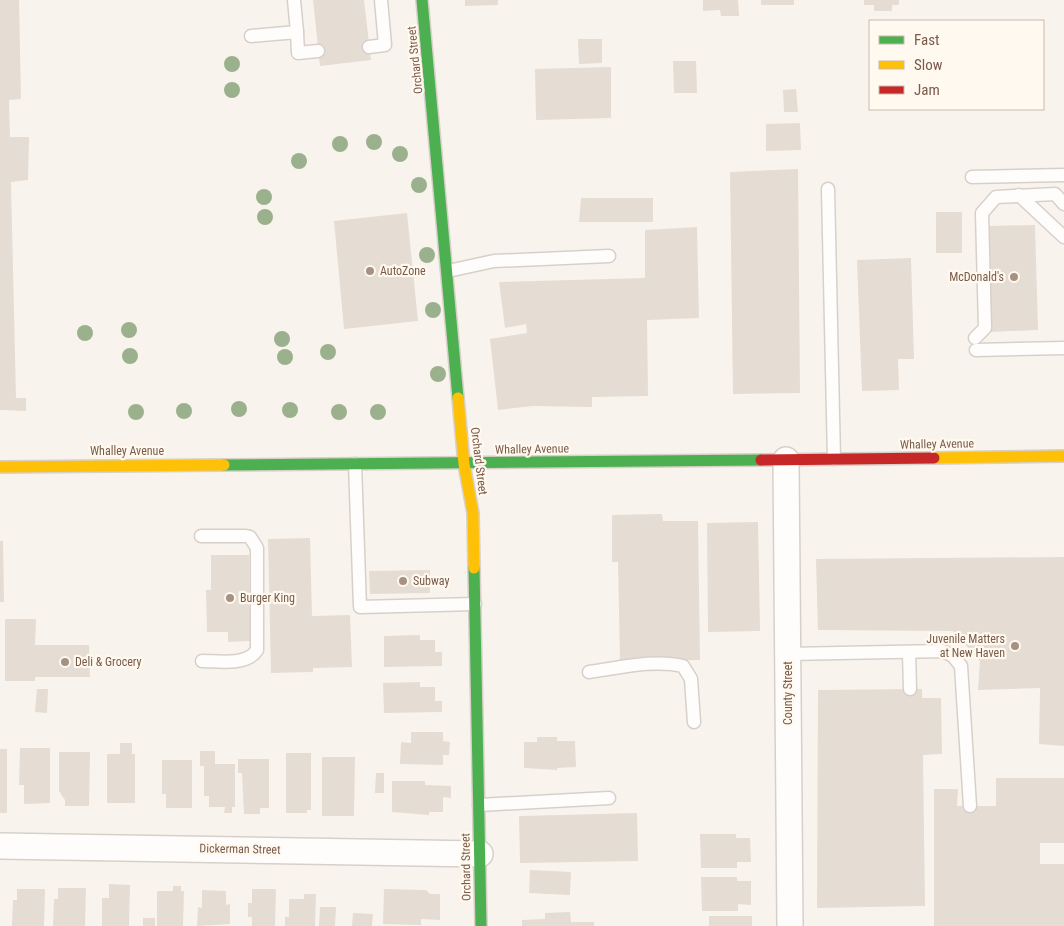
<svg xmlns="http://www.w3.org/2000/svg" width="1064" height="926" font-family="'Roboto Condensed',sans-serif">
	<style>
		.building { fill: #e5dcd4 }
		.lines { fill: none; stroke-linecap: round; stroke-linejoin: round }
		.lane-casing { stroke: #d7d0ca; stroke-width: 15 }
		.street-casing { stroke: #d7d0ca; stroke-width: 28 }
		.fast-casing { stroke: #d8d0c9; stroke-width: 14 }
		.slow-casing { stroke: #d8d0c9; stroke-width: 14 }
		.jam-casing { stroke: #d8d0c9; stroke-width: 14 }
		.lane { stroke: #fefdfc; stroke-width: 12 }
		.street { stroke: #fefdfc; stroke-width: 25 }
		.fast { stroke: #4caf50; stroke-width: 11 }
		.slow { stroke: #ffc107; stroke-width: 11 }
		.jam { stroke: #c62828; stroke-width: 11 }
		.tree { fill: #9bb18d }
		.poi-dot { fill: #a69183; stroke: #fff9ef; stroke-width: 2 }
		.labels { text-anchor: middle; dominant-baseline: central; stroke-width: 4.5; stroke-linejoin: round; paint-order: stroke }
		.street-label { font-size: 12px; fill: #7a5b4a; stroke: #fff9ef }
		.poi-label { font-size: 12px; fill: #7a5b4a; stroke: #fff9ef; text-anchor: start }
	</style>
	<rect width="100%" height="100%" fill="#f8f4ed"/>
	<g class="building">
		<polygon points="0,0 19,0 21,99 9,100 10,137 29,137 28,180 11,182 16,398 26,398 26,411 0,410"/>
		<polygon points="313,0 364,0 371,60 320,66"/>
		<polygon points="465,0 498,0 498,5 465,6"/>
		<polygon points="703,0 738,0 739,16 721,16 720,10 703,11"/>
		<rect x="761" y="0" width="33" height="5"/>
		<polygon points="864,0 899,0 899,5 892,5 892,11 874,11 874,5 864,5"/>
		<polygon points="578,39 602,39 602,63 579,64"/>
		<polygon points="673,61 696,61 697,93 674,93"/>
		<polygon points="611,67 611,118 536,120 535,69"/>
		<polygon points="796,89 798,112 784,112 783,90"/>
		<polygon points="800,123 801,150 766,151 766,124"/>
		<polygon points="798,169 800,393 733,394 730,172"/>
		<polygon points="581,198 653,198 653,222 579,222"/>
		<rect x="936" y="212" width="26" height="41"/>
		<polygon points="407,213 418,321 344,329 334,221"/>
		<polygon points="1035,225 1038,330 990,332 989,226"/>
		<polygon points="697,227 699,318 647,320 648,396 592,397 592,407 533,406 498,410 490,339 527,333 526,324 505,328 499,282 645,278 645,230"/>
		<polygon points="911,258 914,359 898,359 899,390 862,391 857,260"/>
		<polygon points="662,514 663,521 698,521 700,660 620,661 618,562 612,562 612,515"/>
		<polygon points="758,522 760,631 708,632 707,523"/>
		<polygon points="310,538 312,616 350,615 352,667 313,668 313,672 271,673 268,539"/>
		<polygon points="0,541 3,541 4,602 0,602"/>
		<polygon points="211,555 249,555 250,641 228,642 228,632 207,632 206,590 211,590"/>
		<polygon points="1064,557 1064,746 1039,744 1040,688 978,690 980,661 953,631 818,630 816,559"/>
		<polygon points="430,570 430,593 370,594 369,571"/>
		<polygon points="5,619 36,619 35,645 89,645 90,677 35,677 35,681 5,681"/>
		<polygon points="420,635 420,640 435,640 435,652 442,652 442,666 384,667 384,636"/>
		<polygon points="420,682 420,687 435,687 435,701 442,701 442,712 384,713 383,683"/>
		<polygon points="37,689 48,689 47,713 35,712"/>
		<polygon points="922,689 922,698 941,698 942,754 923,755 925,906 817,908 818,690"/>
		<polygon points="411,732 443,732 443,741 450,742 449,755 443,755 443,765 400,764 401,742 411,743"/>
		<polygon points="537,737 557,737 557,741 575,741 576,767 557,768 557,770 524,768 524,742 537,742"/>
		<polygon points="120,743 132,743 132,754 135,754 135,803 107,803 107,754 120,754"/>
		<polygon points="20,748 50,748 50,803 24,804 24,785 19,785"/>
		<rect x="0" y="749" width="7" height="64"/>
		<polygon points="200,751 215,751 215,764 235,764 235,807 232,807 232,813 224,813 225,807 209,807 209,796 204,796 204,766 200,766"/>
		<polygon points="59,752 90,752 89,806 65,806 65,800 59,791"/>
		<polygon points="286,753 311,753 311,810 307,810 307,813 286,813"/>
		<polygon points="322,757 355,757 354,816 322,816"/>
		<polygon points="238,759 269,759 269,808 260,808 260,814 244,814 242,773 238,773"/>
		<polygon points="162,760 192,760 192,808 166,808 166,794 162,794"/>
		<polygon points="376,773 384,773 384,793 375,793"/>
		<polygon points="996,778 1064,778 1064,843 1040,843 1040,864 1064,864 1064,926 934,926 934,789 958,789 957,806 996,806"/>
		<polygon points="392,781 425,781 425,785 451,786 451,798 443,797 443,812 429,812 429,815 392,812"/>
		<polygon points="637,813 638,861 520,863 519,816"/>
		<polygon points="700,834 736,834 736,838 750,838 751,862 737,862 737,868 701,868"/>
		<polygon points="530,870 571,872 570,895 529,893"/>
		<polygon points="701,877 737,877 737,881 751,881 751,905 738,904 738,911 702,911"/>
		<polygon points="109,884 130,885 129,926 102,926 102,898 109,898"/>
		<polygon points="173,886 181,886 181,891 184,891 183,926 157,926 157,891 173,891"/>
		<polygon points="58,888 86,888 85,926 53,926 54,899 58,899"/>
		<polygon points="17,889 45,889 44,926 12,926 13,900 17,900"/>
		<polygon points="252,889 276,889 275,926 252,926 252,917 248,917 248,903 252,903"/>
		<polygon points="384,889 426,890 430,894 440,894 440,920 421,919 421,925 383,924"/>
		<polygon points="202,890 226,891 226,905 230,904 230,924 197,926 198,907 202,908"/>
		<polygon points="304,894 316,894 315,926 285,926 285,917 289,917 289,899 304,899"/>
		<polygon points="320,907 336,907 335,926 319,926"/>
		<polygon points="570,912 571,922 594,922 594,926 522,926 522,920 545,919 545,913"/>
		<polygon points="353,913 373,914 372,926 352,926"/>
		<rect x="709" y="916" width="43" height="10"/>
		<rect x="143" y="918" width="12" height="8"/>
	</g>
	<g class="lines">
		<g class="lane-casing">
			<g id="lane">
				<polyline points="294,0 297,32"/>
				<polyline points="251,36 297,32 298,53 318,51"/>
				<polyline points="369,47 385,45 381,0"/>
				<polyline points="972,177 1064,175"/>
				<polyline points="828,189 834,459"/>
				<polyline points="1019,195 1064,237"/>
				<polyline points="448,271 494,261 609,256"/>
				<polyline points="975,338 985,328 982,213 996,197 1055,194 1064,204"/>
				<polyline points="976,350 1064,348"/>
				<polyline points="355,464 360,607 475,604"/>
				<path d="M 201,536 L 246,536 L 250,537 L 257,548 L 257,650 C 247,666 219,661 202,661"/>
				<polyline points="909,652 910,689"/>
				<polyline points="788,654 943,651 953,656 961,666 970,806"/>
				<path d="M 589,672 C 620,668 653,659 683,666 L 691,679 L 694,722"/>
				<polyline points="479,805 609,798"/>
			</g>
		</g>
		<g class="street-casing">
			<g id="street">
				<polyline points="786,460 790,926"/>
				<polyline points="0,846 480,854"/>
			</g>
		</g>
		<g class="fast-casing">
			<g id="fast">
				<polyline points="422,0 458,398"/>
				<polyline points="224,465 761,460"/>
				<polyline points="474,568 481,926"/>
			</g>
		</g>
		<g class="slow-casing">
			<g id="slow">
				<polyline points="458,398 464,464 473,513 474,568"/>
				<polyline points="934,458 1064,456"/>
				<polyline points="0,467 224,465"/>
			</g>
		</g>
		<g class="jam-casing">
			<polyline id="jam" points="761,460 934,458"/>
		</g>
		<use href="#lane" class="lane"/>
		<use href="#street" class="street"/>
		<use href="#fast" class="fast"/>
		<use href="#slow" class="slow"/>
		<use href="#jam" class="jam"/>
	</g>
	<g class="tree">
		<circle cx="232" cy="64" r="8"/>
		<circle cx="232" cy="90" r="8"/>
		<circle cx="374" cy="142" r="8"/>
		<circle cx="340" cy="144" r="8"/>
		<circle cx="400" cy="154" r="8"/>
		<circle cx="299" cy="161" r="8"/>
		<circle cx="419" cy="185" r="8"/>
		<circle cx="264" cy="197" r="8"/>
		<circle cx="265" cy="217" r="8"/>
		<circle cx="427" cy="255" r="8"/>
		<circle cx="433" cy="310" r="8"/>
		<circle cx="129" cy="330" r="8"/>
		<circle cx="85" cy="333" r="8"/>
		<circle cx="282" cy="339" r="8"/>
		<circle cx="328" cy="352" r="8"/>
		<circle cx="130" cy="356" r="8"/>
		<circle cx="285" cy="357" r="8"/>
		<circle cx="438" cy="374" r="8"/>
		<circle cx="239" cy="409" r="8"/>
		<circle cx="290" cy="410" r="8"/>
		<circle cx="184" cy="411" r="8"/>
		<circle cx="136" cy="412" r="8"/>
		<circle cx="339" cy="412" r="8"/>
		<circle cx="378" cy="412" r="8"/>
	</g>
	<g class="poi-dot">
		<circle cx="370" cy="271" r="5"/>
		<circle cx="1014" cy="277" r="5"/>
		<circle cx="403" cy="581" r="5"/>
		<circle cx="230" cy="598" r="5"/>
		<circle cx="1015" cy="646" r="5"/>
		<circle cx="65" cy="662" r="5"/>
	</g>
	<g class="labels">
		<g class="street-label">
			<text transform="translate(415 60) rotate(-96)">Orchard Street</text>
			<text transform="translate(937 444) rotate(-1)">Whalley Avenue</text>
			<text transform="translate(532 449) rotate(-1)">Whalley Avenue</text>
			<text x="127" y="451">Whalley Avenue</text>
			<text transform="translate(479 461) rotate(83)">Orchard Street</text>
			<text transform="translate(788 693) rotate(-90)">County Street</text>
			<text transform="translate(240 849) rotate(1)">Dickerman Street</text>
			<text transform="translate(466 867) rotate(-91)">Orchard Street</text>
		</g>
		<g class="poi-label">
			<text x="380" y="271">AutoZone</text>
			<text x="1004" y="277" text-anchor="end">McDonald's</text>
			<text x="413" y="581">Subway</text>
			<text x="240" y="598">Burger King</text>
			<text x="1005" y="639" text-anchor="end">Juvenile Matters<tspan x="1005" dy="14">at New Haven</tspan></text>
			<text x="75" y="662">Deli &amp; Grocery</text>
		</g>
	</g>
	<rect x="869" y="20" width="175" height="90" fill="#fff9ef" stroke="#cabaad"/>
	<rect x="879" y="36" width="25" height="8" fill="#4caf50" stroke="#cabaad"/>
	<text x="914" y="45" font-size="15" fill="#7a5b4a">Fast</text>
	<rect x="879" y="61" width="25" height="8" fill="#ffc107" stroke="#cabaad"/>
	<text x="914" y="70" font-size="15" fill="#7a5b4a">Slow</text>
	<rect x="879" y="86" width="25" height="8" fill="#c62828" stroke="#cabaad"/>
	<text x="914" y="95" font-size="15" fill="#7a5b4a">Jam</text>
</svg>
